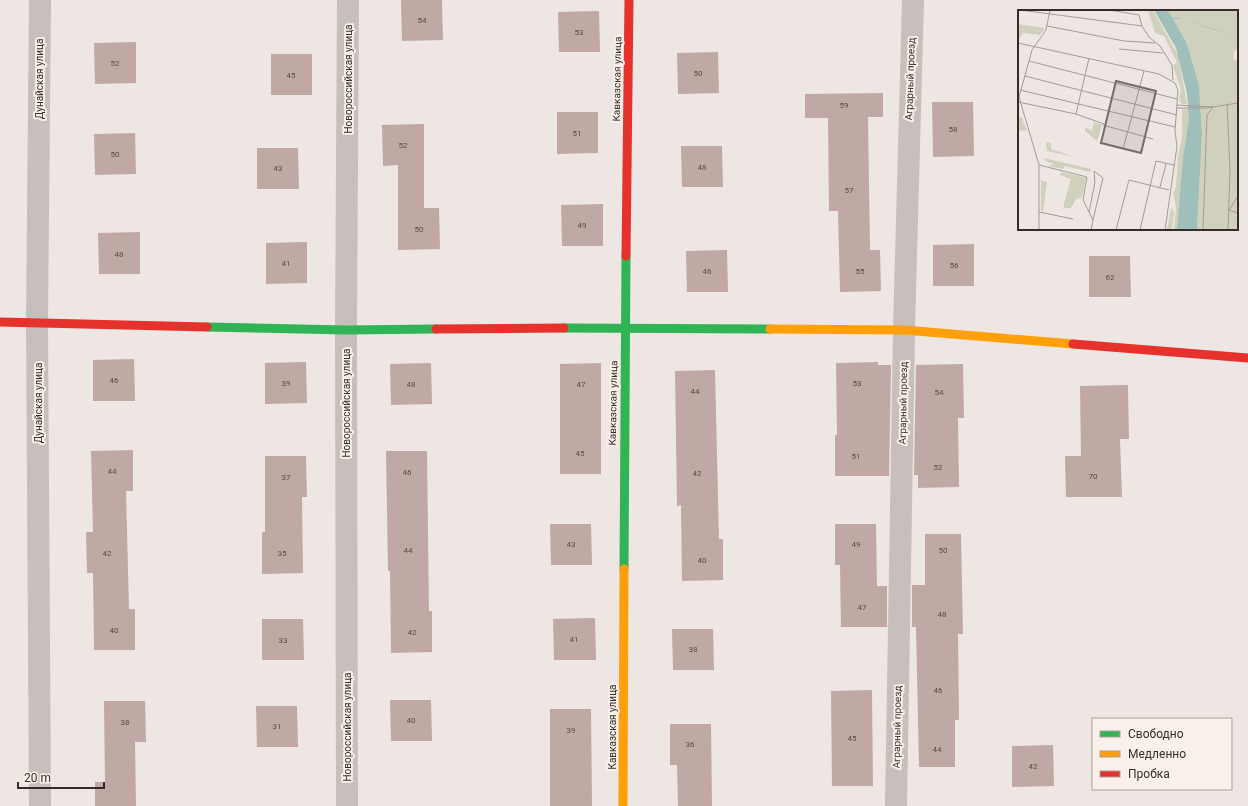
<svg xmlns="http://www.w3.org/2000/svg" width="1248" height="806" font-family="Roboto,sans-serif">
	<style>
		.building { fill: #c0a8a4 }
		.lines { fill: none; stroke-linecap: round; stroke-linejoin: round }
		.street { stroke: #c6bfbb; stroke-width: 22 }
		.fast { stroke: #30b455; stroke-width: 9 }
		.slow { stroke: #ff9f0a; stroke-width: 9 }
		.jam { stroke: #e5322d; stroke-width: 9 }
		.labels { text-anchor: middle; dominant-baseline: central; stroke-width: 4; stroke-linejoin: round; paint-order: stroke }
		.number-label { font-size: 8px; fill: #594a48 }
		.street-label { font-size: 10px; fill: #372b29; stroke: #f9f0e9 }
		.inset-road { fill: none; stroke: #a49b98; stroke-width: 1 }
		.view { fill: #776c6a; fill-opacity: 0.15; stroke: #776c6a; stroke-width: 2 }
		.inset-edge { fill: none; stroke: #372b29; stroke-width: 2 }
	</style>
	<rect width="100%" height="100%" fill="#ede6e2"/>
	<g class="building">
		<polygon points="401,0 442,0 443,40 402,41"/>
		<polygon points="599,11 600,52 559,52 558,12"/>
		<polygon points="136,42 136,83 95,84 94,43"/>
		<polygon points="718,52 719,93 678,94 677,53"/>
		<rect x="271" y="54" width="41" height="41"/>
		<polygon points="883,93 883,117 868,117 870,250 880,250 881,291 840,292 838,211 829,211 828,118 805,118 805,94"/>
		<polygon points="932,102 973,102 974,156 933,157"/>
		<polygon points="557,112 598,112 598,153 557,154"/>
		<polygon points="424,124 424,208 439,208 440,249 398,250 398,165 383,166 382,125"/>
		<polygon points="135,133 136,174 95,175 94,134"/>
		<polygon points="681,146 722,146 723,187 682,187"/>
		<polygon points="257,148 298,148 299,189 257,189"/>
		<polygon points="603,204 603,246 562,246 561,205"/>
		<polygon points="140,232 140,274 99,274 98,233"/>
		<polygon points="307,242 307,283 266,284 266,243"/>
		<polygon points="974,244 974,286 933,286 933,245"/>
		<polygon points="727,250 728,292 687,292 686,251"/>
		<polygon points="1089,256 1130,256 1131,297 1089,297"/>
		<polygon points="134,359 135,401 93,401 93,360"/>
		<polygon points="306,362 307,403 265,404 265,363"/>
		<polygon points="878,362 878,365 891,365 889,476 835,476 835,435 837,435 836,363"/>
		<polygon points="431,363 432,404 391,405 390,364"/>
		<polygon points="601,363 601,474 560,474 560,364"/>
		<polygon points="963,364 964,418 958,418 959,487 918,488 918,475 914,475 916,365"/>
		<polygon points="715,370 719,539 723,539 723,580 682,581 681,505 677,506 675,371"/>
		<polygon points="1128,385 1129,439 1120,439 1122,497 1066,497 1065,456 1081,456 1080,386"/>
		<polygon points="133,450 133,491 126,491 129,609 135,609 135,650 94,650 93,573 87,573 86,532 93,532 91,451"/>
		<polygon points="386,451 427,451 429,611 432,611 432,652 391,653 390,571 388,571"/>
		<polygon points="265,456 306,456 307,497 302,497 303,573 262,574 262,532 265,532"/>
		<polygon points="550,524 591,524 592,565 551,565"/>
		<polygon points="835,524 876,524 877,586 887,586 887,627 841,627 840,565 835,565"/>
		<polygon points="925,534 961,534 963,634 958,634 959,720 955,720 955,767 919,767 916,627 912,627 912,585 925,585"/>
		<polygon points="595,618 596,660 554,660 553,619"/>
		<polygon points="262,619 303,619 304,660 262,660"/>
		<polygon points="672,629 713,629 714,670 673,670"/>
		<polygon points="872,690 873,786 832,786 831,691"/>
		<polygon points="390,700 431,700 432,741 391,741"/>
		<polygon points="104,701 145,701 146,742 135,742 136,806 95,806 95,782 105,782"/>
		<polygon points="256,706 297,706 298,747 257,747"/>
		<polygon points="550,709 591,709 592,806 550,806"/>
		<polygon points="670,724 711,724 712,806 678,806 677,765 670,765"/>
		<polygon points="1053,745 1054,786 1012,787 1012,746"/>
	</g>
	<g class="lines">
		<g class="street">
			<polyline points="40,0 37,322 40,806"/>
			<polyline points="347,806 346,330 348,0"/>
			<polyline points="896,806 904,330 913,0"/>
		</g>
		<g class="fast">
			<polyline points="207,327 346,330 436,329"/>
			<polyline points="564,328 770,329"/>
			<polyline points="624,569 626,256"/>
		</g>
		<g class="slow">
			<polyline points="770,329 904,330 1073,344"/>
			<polyline points="623,806 624,569"/>
		</g>
		<g class="jam">
			<polyline points="626,256 629,0"/>
			<polyline points="0,322 207,327"/>
			<polyline points="436,329 564,328"/>
			<polyline points="1073,344 1248,358"/>
		</g>
	</g>
	<g class="labels">
		<g class="number-label">
			<text x="422" y="20">54</text>
			<text x="579" y="32">53</text>
			<text x="115" y="63">52</text>
			<text x="698" y="73">50</text>
			<text x="291" y="75">45</text>
			<text x="844" y="105">59</text>
			<text x="953" y="129">58</text>
			<text x="577" y="133">51</text>
			<text x="403" y="145">52</text>
			<text x="115" y="154">50</text>
			<text x="702" y="167">48</text>
			<text x="278" y="168">43</text>
			<text x="849" y="190">57</text>
			<text x="582" y="225">49</text>
			<text x="419" y="229">50</text>
			<text x="119" y="254">48</text>
			<text x="286" y="263">41</text>
			<text x="954" y="265">56</text>
			<text x="707" y="271">46</text>
			<text x="860" y="271">55</text>
			<text x="1110" y="277">62</text>
			<text x="114" y="380">46</text>
			<text x="286" y="383">39</text>
			<text x="857" y="383">53</text>
			<text x="411" y="384">48</text>
			<text x="581" y="384">47</text>
			<text x="695" y="391">44</text>
			<text x="939" y="392">54</text>
			<text x="580" y="453">45</text>
			<text x="856" y="456">51</text>
			<text x="938" y="467">52</text>
			<text x="112" y="471">44</text>
			<text x="407" y="472">46</text>
			<text x="697" y="473">42</text>
			<text x="1093" y="476">70</text>
			<text x="286" y="477">37</text>
			<text x="571" y="544">43</text>
			<text x="856" y="544">49</text>
			<text x="408" y="550">44</text>
			<text x="943" y="550">50</text>
			<text x="107" y="553">42</text>
			<text x="282" y="553">35</text>
			<text x="702" y="560">40</text>
			<text x="862" y="607">47</text>
			<text x="942" y="614">48</text>
			<text x="114" y="630">40</text>
			<text x="412" y="632">42</text>
			<text x="574" y="639">41</text>
			<text x="283" y="640">33</text>
			<text x="693" y="649">38</text>
			<text x="938" y="690">46</text>
			<text x="411" y="720">40</text>
			<text x="125" y="722">38</text>
			<text x="277" y="726">31</text>
			<text x="571" y="730">39</text>
			<text x="852" y="738">45</text>
			<text x="690" y="744">36</text>
			<text x="937" y="749">44</text>
			<text x="1033" y="766">42</text>
		</g>
		<g class="street-label">
			<text transform="translate(39 79) rotate(-90)">Дунайская улица</text>
			<text transform="translate(348 79) rotate(-90)">Новороссийская улица</text>
			<text transform="translate(617 79) rotate(-89)">Кавказская улица</text>
			<text transform="translate(910 79) rotate(-88)">Аграрный проезд</text>
			<text transform="translate(38 403) rotate(-90)">Дунайская улица</text>
			<text transform="translate(346 403) rotate(-90)">Новороссийская улица</text>
			<text transform="translate(613 403) rotate(-89)">Кавказская улица</text>
			<text transform="translate(903 403) rotate(-89)">Аграрный проезд</text>
			<text transform="translate(347 727) rotate(-90)">Новороссийская улица</text>
			<text transform="translate(612 727) rotate(-90)">Кавказская улица</text>
			<text transform="translate(897 727) rotate(-89)">Аграрный проезд</text>
		</g>
	</g>
	<g transform="translate(1018 10)">
		<rect width="220" height="220" fill="#ede6e2"/>
		<path d="M 130,0 L 135,0 L 160,45 L 169,94 L 164,94 L 161,90 L 163,80 L 155,56 L 159,52 L 146,26 L 137,23 ZM 149,0 L 220,0 L 220,38 L 216,42 L 216,49 L 220,51 L 220,220 L 179,220 L 184,124 L 181,75 L 169,34 ZM 0,14 L 27,18 L 22,25 L 5,23 L 0,31 ZM 164,99 L 171,99 L 172,112 L 160,220 L 156,220 L 158,197 L 155,183 L 158,177 L 160,147 L 164,127 ZM 0,107 L 4,108 L 9,121 L 0,120 ZM 76,112 L 84,115 L 79,131 L 67,121 L 67,117 L 76,122 L 74,119 ZM 28,132 L 33,133 L 33,139 L 57,147 L 29,141 ZM 26,148 L 73,159 L 73,160 L 72,162 L 47,156 L 45,159 L 30,156 L 36,154 L 27,151 ZM 43,162 L 68,168 L 64,187 L 58,189 L 53,198 L 46,198 L 46,194 L 53,169 L 42,165 ZM 23,170 L 29,172 L 25,202 L 23,200 ZM 153,198 L 156,202 L 154,220 L 149,220 Z" fill="#d0d1bc"/>
		<path d="M 136,0 L 149,0 L 155,8 L 159,8 L 165,9 L 193,18 L 220,28 L 165,9 L 155,9 L 169,34 L 181,75 L 184,124 L 179,220 L 159,220 L 165,148 L 171,109 L 169,84 L 158,38 Z" fill="#9fbfbb"/>
		<path class="inset-road" d="M 2,0 L 124,16M 91,0 L 121,5 L 124,16 L 131,27 L 142,36 L 154,55 L 155,70M 29,16 L 106,31 L 137,33M 0,33 L 141,64 L 157,73 L 160,80 L 157,121 L 159,136 L 147,220M 101,39 L 145,43M 11,51 L 159,89M 7,66 L 159,105M 2,80 L 157,117M 0,92 L 58,104 L 86,114M 209,94 L 212,160 L 210,220M 159,95 L 195,97M 159,98 L 188,98 L 220,93M 58,104 L 71,48M 85,115 L 135,129M 105,139 L 126,61M 21,155 L 69,167 L 65,190 L 71,202M 142,177 L 148,154M 220,186 L 211,200 L 220,203M 21,202 L 55,209M 21,220 L 21,155 L 1,87 L 14,40 L 28,20 L 32,0M 73,220 L 75,210 L 83,176 L 85,168 L 76,161 L 77,172 L 71,202 L 75,210M 98,220 L 111,170 L 151,180M 122,220 L 138,151 L 156,155M 185,220 L 189,105 L 195,97"/>
		<path class="view" d="M 98,71 L 138,81 L 123,143 L 83,133 Z"/>
		<rect width="220" height="220" class="inset-edge"/>
	</g>
	<rect x="1092" y="718" width="140" height="72" fill="#f9f0e9" stroke="#aba19c"/>
	<rect x="1100" y="731" width="20" height="6" fill="#30b455" stroke="#aba19c"/>
	<text x="1128" y="738" font-size="12" fill="#372b29">Свободно</text>
	<rect x="1100" y="751" width="20" height="6" fill="#ff9f0a" stroke="#aba19c"/>
	<text x="1128" y="758" font-size="12" fill="#372b29">Медленно</text>
	<rect x="1100" y="771" width="20" height="6" fill="#e5322d" stroke="#aba19c"/>
	<text x="1128" y="778" font-size="12" fill="#372b29">Пробка</text>
	<path d="M18 782v6h86v-6" fill="none" stroke="#372b29" stroke-width="2"/>
	<text x="24" y="782" font-size="12" fill="#372b29" stroke="#f9f0e9" stroke-width="3" paint-order="stroke">20 m</text>
</svg>
